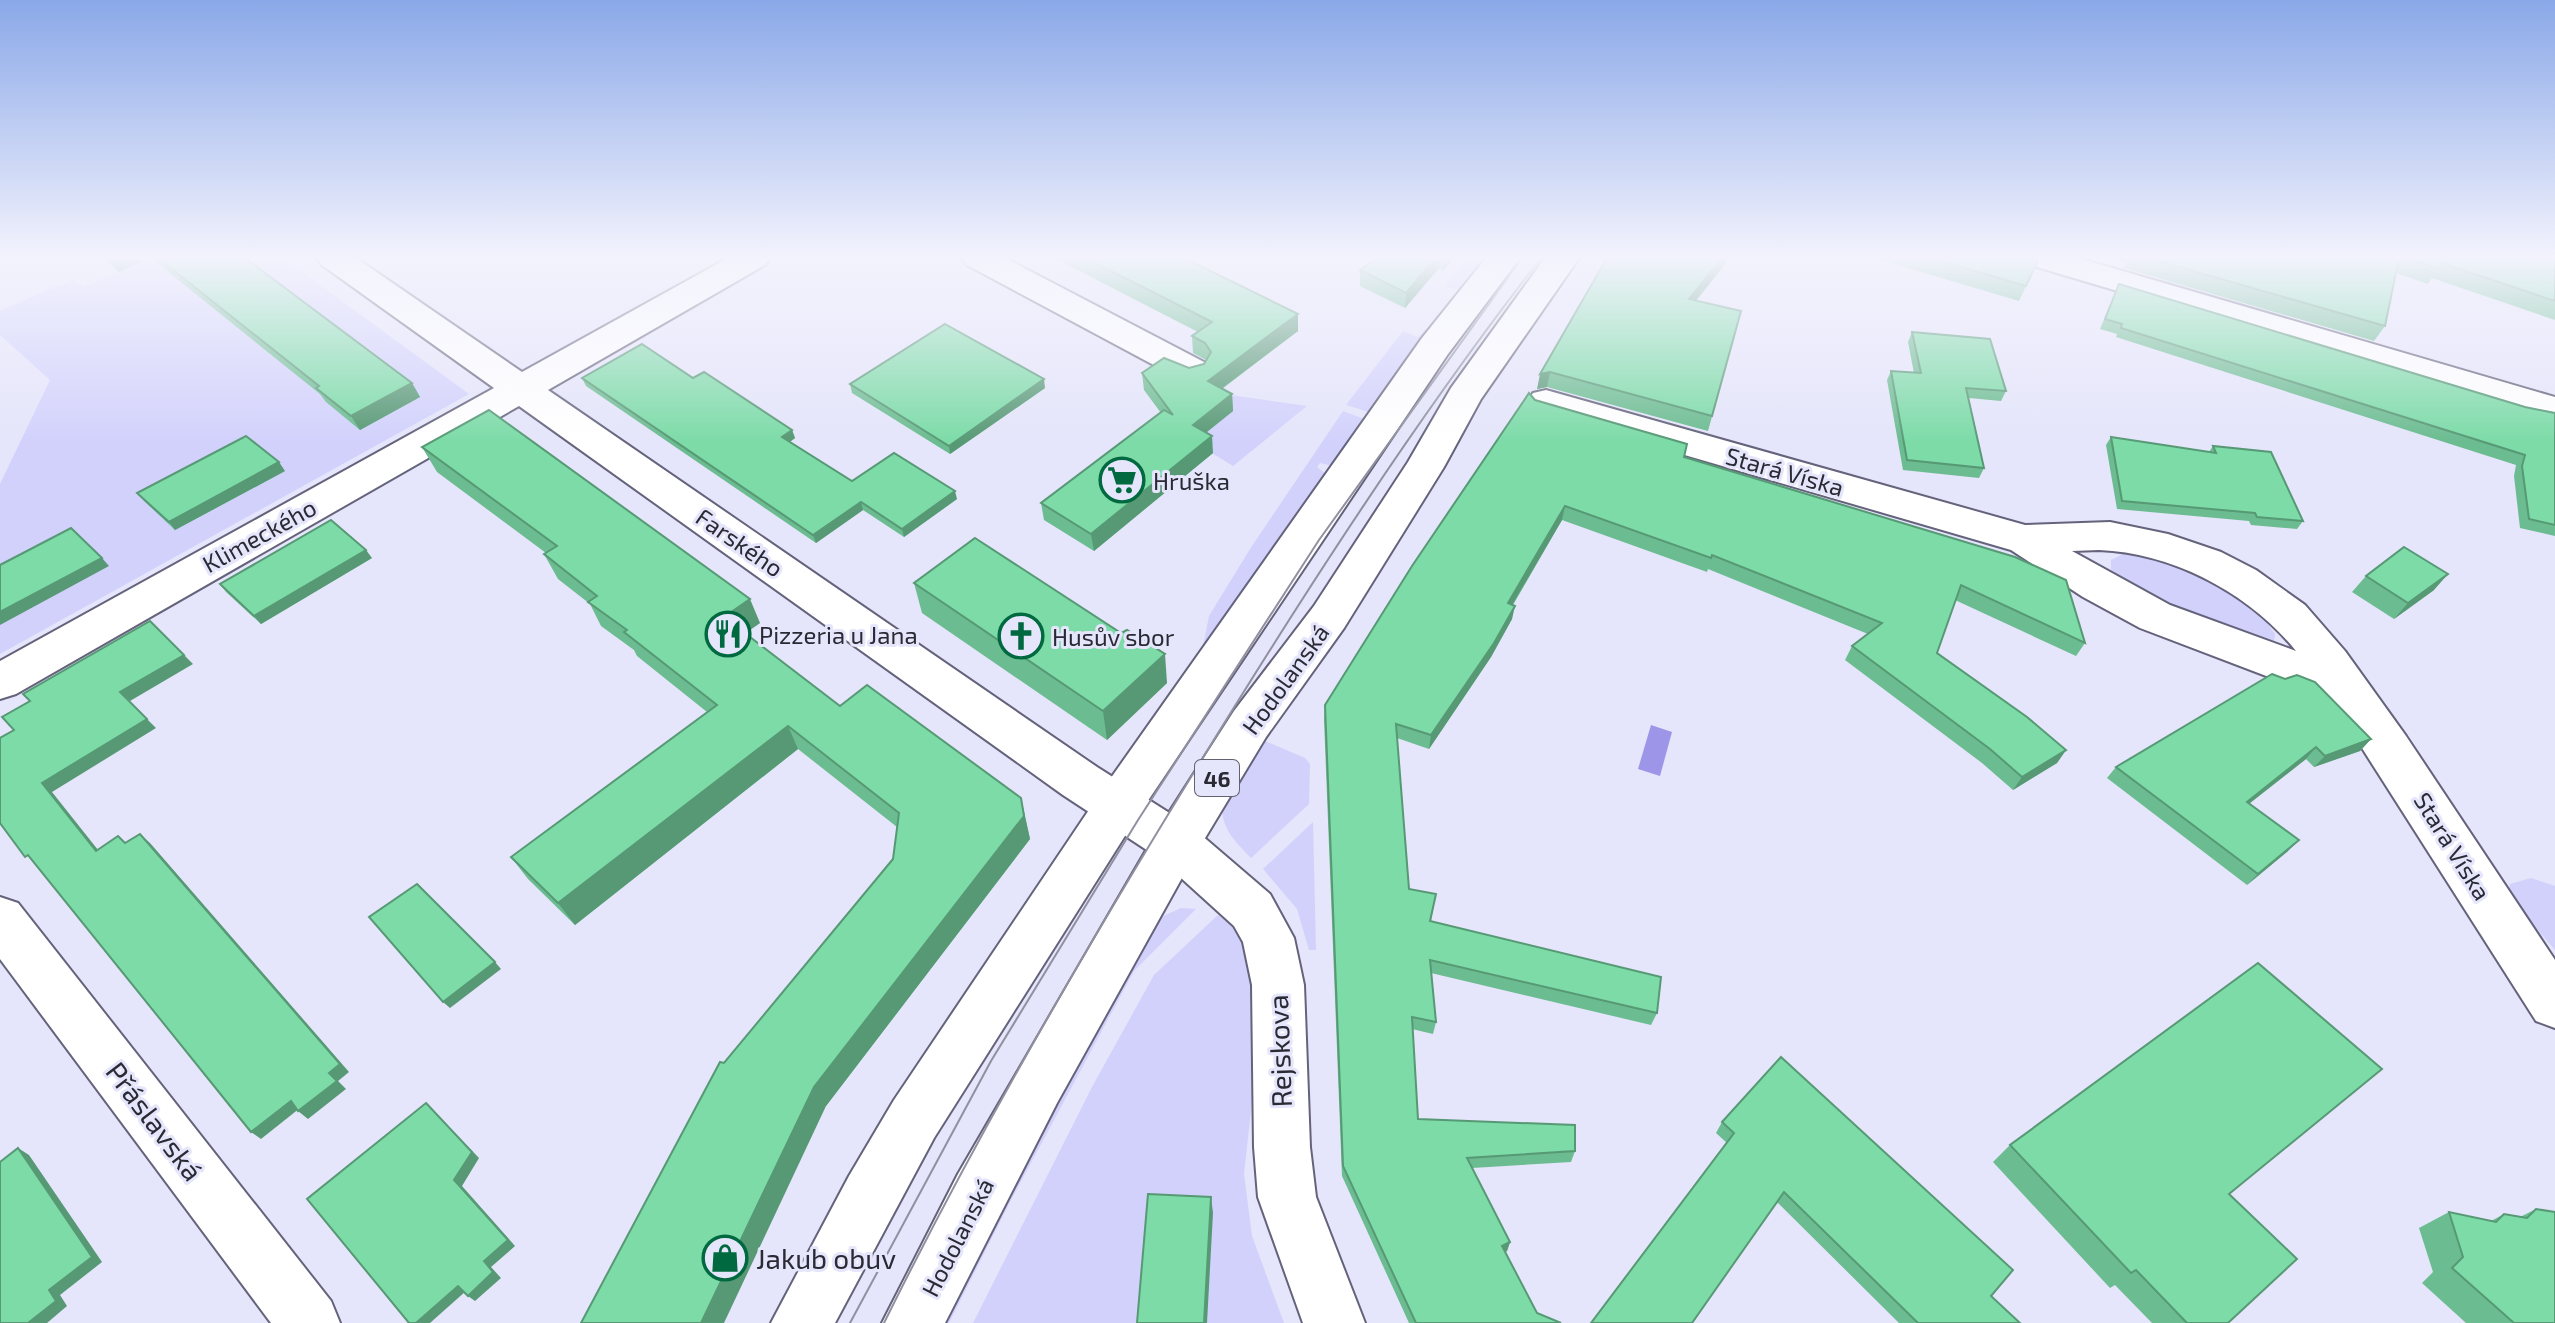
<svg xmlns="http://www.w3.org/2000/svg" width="2555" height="1323" font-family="'Exo 2',sans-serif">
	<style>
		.green { fill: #d2d1fc }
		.water { fill: #9d96e8 }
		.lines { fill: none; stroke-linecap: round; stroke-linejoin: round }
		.minor-casing { stroke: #64637b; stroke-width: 4 }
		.major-casing { stroke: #64637b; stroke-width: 4 }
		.minor { fill: #fff; fill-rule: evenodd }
		.major { fill: #fff; fill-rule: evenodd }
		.tram { stroke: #9090a0; stroke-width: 2 }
		.wall { fill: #6bbc90 }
		.shaded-wall { fill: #579975 }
		.building { fill: #7cdba7; stroke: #579975; stroke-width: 2 }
		.labels { text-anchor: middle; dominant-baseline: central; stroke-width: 6; stroke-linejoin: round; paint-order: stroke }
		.shield { fill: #e5e5fb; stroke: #626270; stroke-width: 2 }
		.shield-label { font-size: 22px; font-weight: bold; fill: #2a2a34 }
		.street-label { font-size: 24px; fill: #2a2a34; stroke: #e5e5fb }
		.poi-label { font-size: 24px; fill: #2a2a34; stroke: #e5e5fb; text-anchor: start }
		.near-street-label { font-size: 28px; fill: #2a2a34; stroke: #e5e5fb }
		.near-poi-label { font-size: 28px; fill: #2a2a34; stroke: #e5e5fb; text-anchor: start }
	</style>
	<rect width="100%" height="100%" fill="#e5e5fb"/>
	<g class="green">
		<polygon points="126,258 283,258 469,394 0,654 0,484 50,380 0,335 0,311 73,279 84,287 134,265"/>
		<polygon points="1468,258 1490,258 1463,292 1445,286"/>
		<polygon points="1426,329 1433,332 1372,413 1346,405 1403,331 1418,337"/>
		<polygon points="1231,395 1307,406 1233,466 1194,442 1232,411"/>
		<polygon points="1343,411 1367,420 1333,466 1320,463 1317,467 1327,475 1201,657 1209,616 1250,549"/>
		<path d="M 2131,550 C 2184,562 2244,587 2275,634 L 2274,642 C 2226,638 2143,605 2111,569 L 2111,560 Z"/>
		<path d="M 1258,738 L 1305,758 L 1310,764 L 1309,804 L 1251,858 C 1237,843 1223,831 1222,809 Z"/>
		<polygon points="1313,822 1316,950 1309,950 1297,909 1263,869"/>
		<polygon points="2531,878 2555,886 2555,950 2508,896 2510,884"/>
		<polygon points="1181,908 1196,909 1134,971 1011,1200 949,1323 938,1323 1082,1038 1157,919"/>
		<polygon points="1218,915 1231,925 1251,957 1256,1066 1244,1174 1252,1236 1284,1323 973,1323 1092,1087 1154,975"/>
	</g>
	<polygon class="water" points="1651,725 1672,732 1660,776 1638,769"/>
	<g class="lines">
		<g class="minor-casing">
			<g id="minor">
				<polygon points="317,258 356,258 522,372 728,258 770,258 765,265 548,390 1097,767 1193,828 1270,894 1294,938 1304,985 1310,1147 1316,1197 1365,1323 1303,1323 1258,1197 1254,1147 1252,985 1243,942 1234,926 1159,858 1063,795 519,406 16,694 0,699 0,661 494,388 322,265"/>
				<polygon points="962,258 1005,258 1204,362 1209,370 1204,378 1191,382 1178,378 967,265"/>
				<polygon points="2025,258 2078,258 2555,397 2555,421 2030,265"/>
				<path d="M 1546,390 L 2025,525 L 2110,522 L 2168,534 L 2221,552 L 2256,570 L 2305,605 L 2345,651 L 2406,736 L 2555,960 L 2555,1028 L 2536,1021 L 2332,701 L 2140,628 L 2083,597 L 2011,550 L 1533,411 L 1527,402 L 1533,393 ZM 2099,550 C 2174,553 2250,594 2296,651 L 2170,605 L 2072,551 Z"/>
				<polygon points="0,897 18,903 331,1301 340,1323 271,1323 0,959"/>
			</g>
		</g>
		<g class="major-casing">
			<g id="major">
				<polygon points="1486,258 1520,258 1448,354 1135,820 934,1138 835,1323 771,1323 849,1176 894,1100 1101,792 1422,338"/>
				<polygon points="1545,258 1579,258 1481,399 1444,467 1344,628 1266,737 1193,858 1057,1103 945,1323 882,1323 958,1174 1159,828 1234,711 1314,606 1408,462 1451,388"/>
			</g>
		</g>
		<use href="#minor" class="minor"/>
		<use href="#major" class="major"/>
		<g class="tram">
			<polyline points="850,1323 991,1061 1138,820 1319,540 1522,258"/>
			<path d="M 884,1323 C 979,1131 1087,946 1199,764 C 1306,590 1416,419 1541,258"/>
		</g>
	</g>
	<g class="wall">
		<polygon points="102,258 149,258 119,272"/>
		<polygon points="151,258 245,258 412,383 420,397 360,430 326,402 320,394"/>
		<polygon points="1054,258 1184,258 1298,331 1222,389 1232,394 1233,411 1206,433 1213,453 1094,551 1044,520 1041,503 1161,413 1144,390 1142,373 1189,368 1204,364 1206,360 1193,353 1192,336 1198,332"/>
		<polygon points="1377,258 1454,258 1443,271 1439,268 1405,308 1360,286 1360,270"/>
		<polygon points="1607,258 1730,258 1696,301 1741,311 1708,431 1547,387 1537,389"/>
		<polygon points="1787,258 1800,258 1798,261"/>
		<polygon points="1874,258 2039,258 2019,301"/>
		<polygon points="2108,258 2555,258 2555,320 2432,278 2428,284 2396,273 2385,326 2374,341 2124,268 2126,263"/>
		<polygon points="2119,284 2525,407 2555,413 2555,536 2520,528 2514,476 2516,465 2116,337 2117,334 2100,329"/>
		<polygon points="1912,332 2006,391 2001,401 1969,398 1984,468 1979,478 1903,470 1887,380 1891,371 1914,373 1908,342"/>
		<polygon points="582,378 693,378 792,430 795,438 790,442 852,481 957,499 904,537 863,510 816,543 586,386"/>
		<polygon points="850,384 1045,388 950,454 852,393"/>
		<polygon points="1535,400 1684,457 2085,643 2076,656 1955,600 1937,653 2066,750 2057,763 2013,790 1982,763 1845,660 1852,646 1868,634 1708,569 1707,572 1562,520 1513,605 1512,619 1491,657 1429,749 1397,738 1409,889 1436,894 1431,921 1657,1013 1651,1025 1431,973 1436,1022 1433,1034 1412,1029 1418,1119 1575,1151 1571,1162 1472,1168 1510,1242 1507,1251 1505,1252 1537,1313 1561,1323 1409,1323 1342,1176 1324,719 1325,705"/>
		<polygon points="2111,437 2209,452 2213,446 2303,521 2297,529 2251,525 2249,521 2117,509 2106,445"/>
		<polygon points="422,447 760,623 745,633 840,706 1021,798 1030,839 826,1106 724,1063 893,859 897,827 798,749 575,925 528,879 511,857 707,712 637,656 634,650 601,626 590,604 558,579 544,554 546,553 437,472"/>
		<polygon points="285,471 175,530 144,501 137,493"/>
		<polygon points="372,558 261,624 226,592 220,584"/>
		<polygon points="2366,576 2434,590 2394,619 2352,592"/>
		<polygon points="914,583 1167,683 1107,740 922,613"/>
		<polygon points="2371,739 2360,751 2314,767 2306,759 2249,804 2288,851 2247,885 2107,778 2116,767"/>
		<polygon points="1722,1122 1991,1296 2020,1323 1899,1323 1777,1202 1727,1143 1716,1133"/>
		<polygon points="2010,1145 2229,1194 2228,1323 2152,1323 2115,1285 2110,1288 1993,1162"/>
		<polygon points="2536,1209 2555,1323 2466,1323 2422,1283 2433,1272 2419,1228 2449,1212 2491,1221 2504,1214 2520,1217"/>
	</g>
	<g class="shaded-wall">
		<polygon points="109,258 149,258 119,272"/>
		<polygon points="1436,258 1440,258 1439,268 1405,308 1406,293"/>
		<polygon points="1445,258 1454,258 1443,271"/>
		<polygon points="1722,258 1730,258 1685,314 1689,299"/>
		<polygon points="1298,314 1298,331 1209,398 1208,381"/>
		<polygon points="1550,372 1547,387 1537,389 1540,374"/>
		<polygon points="1044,379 1045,388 950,454 949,446"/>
		<polygon points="412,383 420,397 360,430 351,416"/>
		<polygon points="1232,394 1233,411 1194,442 1193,425"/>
		<polygon points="792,430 795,438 785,445 782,437"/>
		<polygon points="1212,436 1213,453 1094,551 1091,534"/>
		<polygon points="279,462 285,471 175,530 169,522"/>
		<polygon points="955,491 957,499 904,537 902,529"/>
		<polygon points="861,502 863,510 816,543 813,535"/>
		<polygon points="1565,506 1562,520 1505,617 1508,603"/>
		<polygon points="366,550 372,558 261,624 254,616"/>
		<polygon points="102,558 109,566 0,625 0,612"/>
		<polygon points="2448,574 2434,590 2394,619 2408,603"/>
		<polygon points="750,599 760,623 734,641 724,617"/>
		<polygon points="1515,606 1512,619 1491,657 1429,749 1431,735"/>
		<polygon points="1165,654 1167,683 1107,740 1103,711"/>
		<polygon points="184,655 193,664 130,701 120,692"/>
		<polygon points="147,719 156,728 52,792 106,860 96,851 42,783"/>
		<polygon points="788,726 798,749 575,925 558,903"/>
		<polygon points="2371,739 2360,751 2314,767 2325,756"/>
		<polygon points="2316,747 2306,759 2237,813 2247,802"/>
		<polygon points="2066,750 2057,763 2013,790 2022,777"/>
		<polygon points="1021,798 1030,839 826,1106 724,1323 701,1323 814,1087"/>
		<polygon points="140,834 150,843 349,1072 338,1081 346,1089 308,1119 298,1111 329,1073"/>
		<polygon points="2299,840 2288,851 2247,885 2258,874"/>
		<polygon points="495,962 501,969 450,1008 443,1002"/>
		<polygon points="291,1101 300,1108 261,1139 251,1132"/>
		<polygon points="426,1103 479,1158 462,1186 515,1246 491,1267 501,1278 475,1301 468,1296 484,1261"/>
		<polygon points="18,1148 29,1155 102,1262 60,1295 67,1306 47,1323 28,1323 49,1290"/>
		<polygon points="1211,1197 1213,1213 1207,1323 1204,1323"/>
		<polygon points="1510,1242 1507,1251 1498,1255 1502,1246"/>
		<polygon points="458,1286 466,1291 430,1323 416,1323"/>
	</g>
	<g class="building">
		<polygon points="158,258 245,258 412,383 351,416 316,388 319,386"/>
		<polygon points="1085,258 1184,258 1298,314 1208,381 1232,394 1193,425 1212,436 1091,534 1041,503 1164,410 1173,415 1142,373 1164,358 1189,368 1204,364 1211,352 1205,343 1192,336 1212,322"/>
		<polygon points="1377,258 1436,258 1406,293 1360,270"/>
		<polygon points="1607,258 1722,258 1689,299 1741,311 1712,416 1550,372 1540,374"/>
		<polygon points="1930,258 2039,258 2026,286"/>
		<polygon points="2148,258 2399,258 2385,326"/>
		<polygon points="2406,258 2555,258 2555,301 2442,263 2439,269"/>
		<polygon points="2119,284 2525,407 2555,413 2555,525 2529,519 2522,466 2525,455 2121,328 2122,324 2105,319"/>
		<polygon points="945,324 1044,379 949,446 850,384"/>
		<polygon points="1912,332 1990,339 2006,391 1966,388 1984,468 1907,460 1891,371 1921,373"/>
		<polygon points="642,344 693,378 704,372 792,430 782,437 852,481 894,453 955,491 902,529 861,502 813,535 582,378"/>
		<polygon points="1529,393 1535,400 1687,444 1684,457 2015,557 2066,580 2085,643 1961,585 1937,653 2027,717 2066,750 2022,777 1990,749 1852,646 1882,623 1712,555 1711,558 1565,506 1508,603 1515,606 1494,643 1431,735 1396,724 1409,889 1436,894 1430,921 1661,977 1657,1013 1430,960 1436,1022 1412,1017 1418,1119 1575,1125 1575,1151 1467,1158 1510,1242 1502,1246 1537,1313 1561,1323 1416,1323 1343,1166 1325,705 1412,566"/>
		<polygon points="489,410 750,599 724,617 840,706 867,685 1021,798 1024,816 814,1087 701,1323 581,1323 720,1062 724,1063 893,859 899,813 788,726 558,903 511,857 717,705 624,632 627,630 588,602 597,596 544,554 557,546 422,447"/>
		<polygon points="246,436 279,462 169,522 137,493"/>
		<polygon points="2111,437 2216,453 2213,446 2271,452 2303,521 2257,517 2255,513 2122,501"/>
		<polygon points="331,520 366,550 254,616 220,584"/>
		<polygon points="71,528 102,558 0,612 0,565"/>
		<polygon points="975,538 1121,633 1127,630 1165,654 1103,711 914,583"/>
		<polygon points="2404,547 2448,574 2408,603 2366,576"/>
		<polygon points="150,621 184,655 120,692 147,719 42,783 96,851 118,836 125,843 140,834 340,1064 329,1073 337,1081 298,1111 291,1101 251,1132 28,855 25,857 0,823 0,738 14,730 2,717 30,701 23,694"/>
		<polygon points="2272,674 2285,679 2297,675 2315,682 2371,739 2325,756 2316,747 2247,802 2299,840 2258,874 2116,767"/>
		<polygon points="417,884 495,962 443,1002 369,917"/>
		<polygon points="2258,963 2382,1069 2229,1194 2297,1259 2228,1323 2187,1323 2136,1270 2131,1273 2010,1145"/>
		<polygon points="1781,1057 2013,1270 1991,1296 2020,1323 1918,1323 1784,1192 1692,1323 1591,1323 1734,1133 1722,1122"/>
		<polygon points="426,1103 472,1152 454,1180 508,1240 484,1261 493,1272 468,1296 458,1286 416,1323 409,1323 307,1199"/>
		<polygon points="18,1148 92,1257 49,1290 56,1301 28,1323 0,1323 0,1162"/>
		<polygon points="1148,1194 1211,1197 1204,1323 1137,1323"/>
		<polygon points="2536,1209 2555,1212 2555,1323 2514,1323 2452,1268 2463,1257 2449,1212 2496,1222 2504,1214 2527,1218"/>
	</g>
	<linearGradient id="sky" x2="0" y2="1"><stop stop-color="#8aa8e8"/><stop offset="0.58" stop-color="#f3f3fd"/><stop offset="1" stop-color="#f3f3fd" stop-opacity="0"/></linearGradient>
	<rect width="2555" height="443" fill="url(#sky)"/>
	<defs>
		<g id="supermarket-ring" transform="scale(2.3)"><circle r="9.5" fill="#e5e5fb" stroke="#006940" stroke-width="1.5"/><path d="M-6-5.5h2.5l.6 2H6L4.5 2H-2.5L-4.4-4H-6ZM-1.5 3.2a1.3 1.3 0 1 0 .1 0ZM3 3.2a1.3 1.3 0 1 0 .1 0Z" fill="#006940"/></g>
		<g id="restaurant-ring" transform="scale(2.3)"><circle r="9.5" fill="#e5e5fb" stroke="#006940" stroke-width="1.5"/><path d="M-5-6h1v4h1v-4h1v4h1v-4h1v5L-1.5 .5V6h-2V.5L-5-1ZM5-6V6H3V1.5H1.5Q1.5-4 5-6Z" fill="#006940"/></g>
		<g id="church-ring" transform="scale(2.3)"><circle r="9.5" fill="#e5e5fb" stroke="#006940" stroke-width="1.5"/><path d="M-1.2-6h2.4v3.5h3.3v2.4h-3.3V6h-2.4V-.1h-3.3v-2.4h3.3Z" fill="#006940"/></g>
		<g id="shop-ring" transform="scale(2.3)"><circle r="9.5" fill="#e5e5fb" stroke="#006940" stroke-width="1.5"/><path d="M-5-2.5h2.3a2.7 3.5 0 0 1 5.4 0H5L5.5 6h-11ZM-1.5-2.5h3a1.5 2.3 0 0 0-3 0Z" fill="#006940"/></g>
	</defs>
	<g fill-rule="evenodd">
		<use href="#supermarket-ring" x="1122" y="480"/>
		<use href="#restaurant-ring" x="728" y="634"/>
		<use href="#church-ring" x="1021" y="636"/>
		<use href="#shop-ring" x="725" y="1258"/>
	</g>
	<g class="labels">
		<rect class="shield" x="1195" y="760" width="44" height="36" rx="6"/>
		<g class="shield-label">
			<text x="1217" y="778">46</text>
		</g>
		<g class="street-label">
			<text transform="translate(1785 471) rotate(16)">Stará Víska</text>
			<text transform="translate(259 535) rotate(-29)">Klimeckého</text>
			<text transform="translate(740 542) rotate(35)">Farského</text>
			<text transform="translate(1285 679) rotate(-54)">Hodolanská</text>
			<text transform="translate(2453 846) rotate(58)">Stará Víska</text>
			<text transform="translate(957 1237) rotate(-63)">Hodolanská</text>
		</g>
		<g class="poi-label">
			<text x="1153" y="480">Hruška</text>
			<text x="759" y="634">Pizzeria u Jana</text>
			<text x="1052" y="636">Husův sbor</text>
		</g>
		<g class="near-street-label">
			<text transform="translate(1279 1051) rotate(-92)">Rejskova</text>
			<text transform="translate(155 1121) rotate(53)">Přáslavská</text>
		</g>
		<g class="near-poi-label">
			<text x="756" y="1258">Jakub obuv</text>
		</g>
	</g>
</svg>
